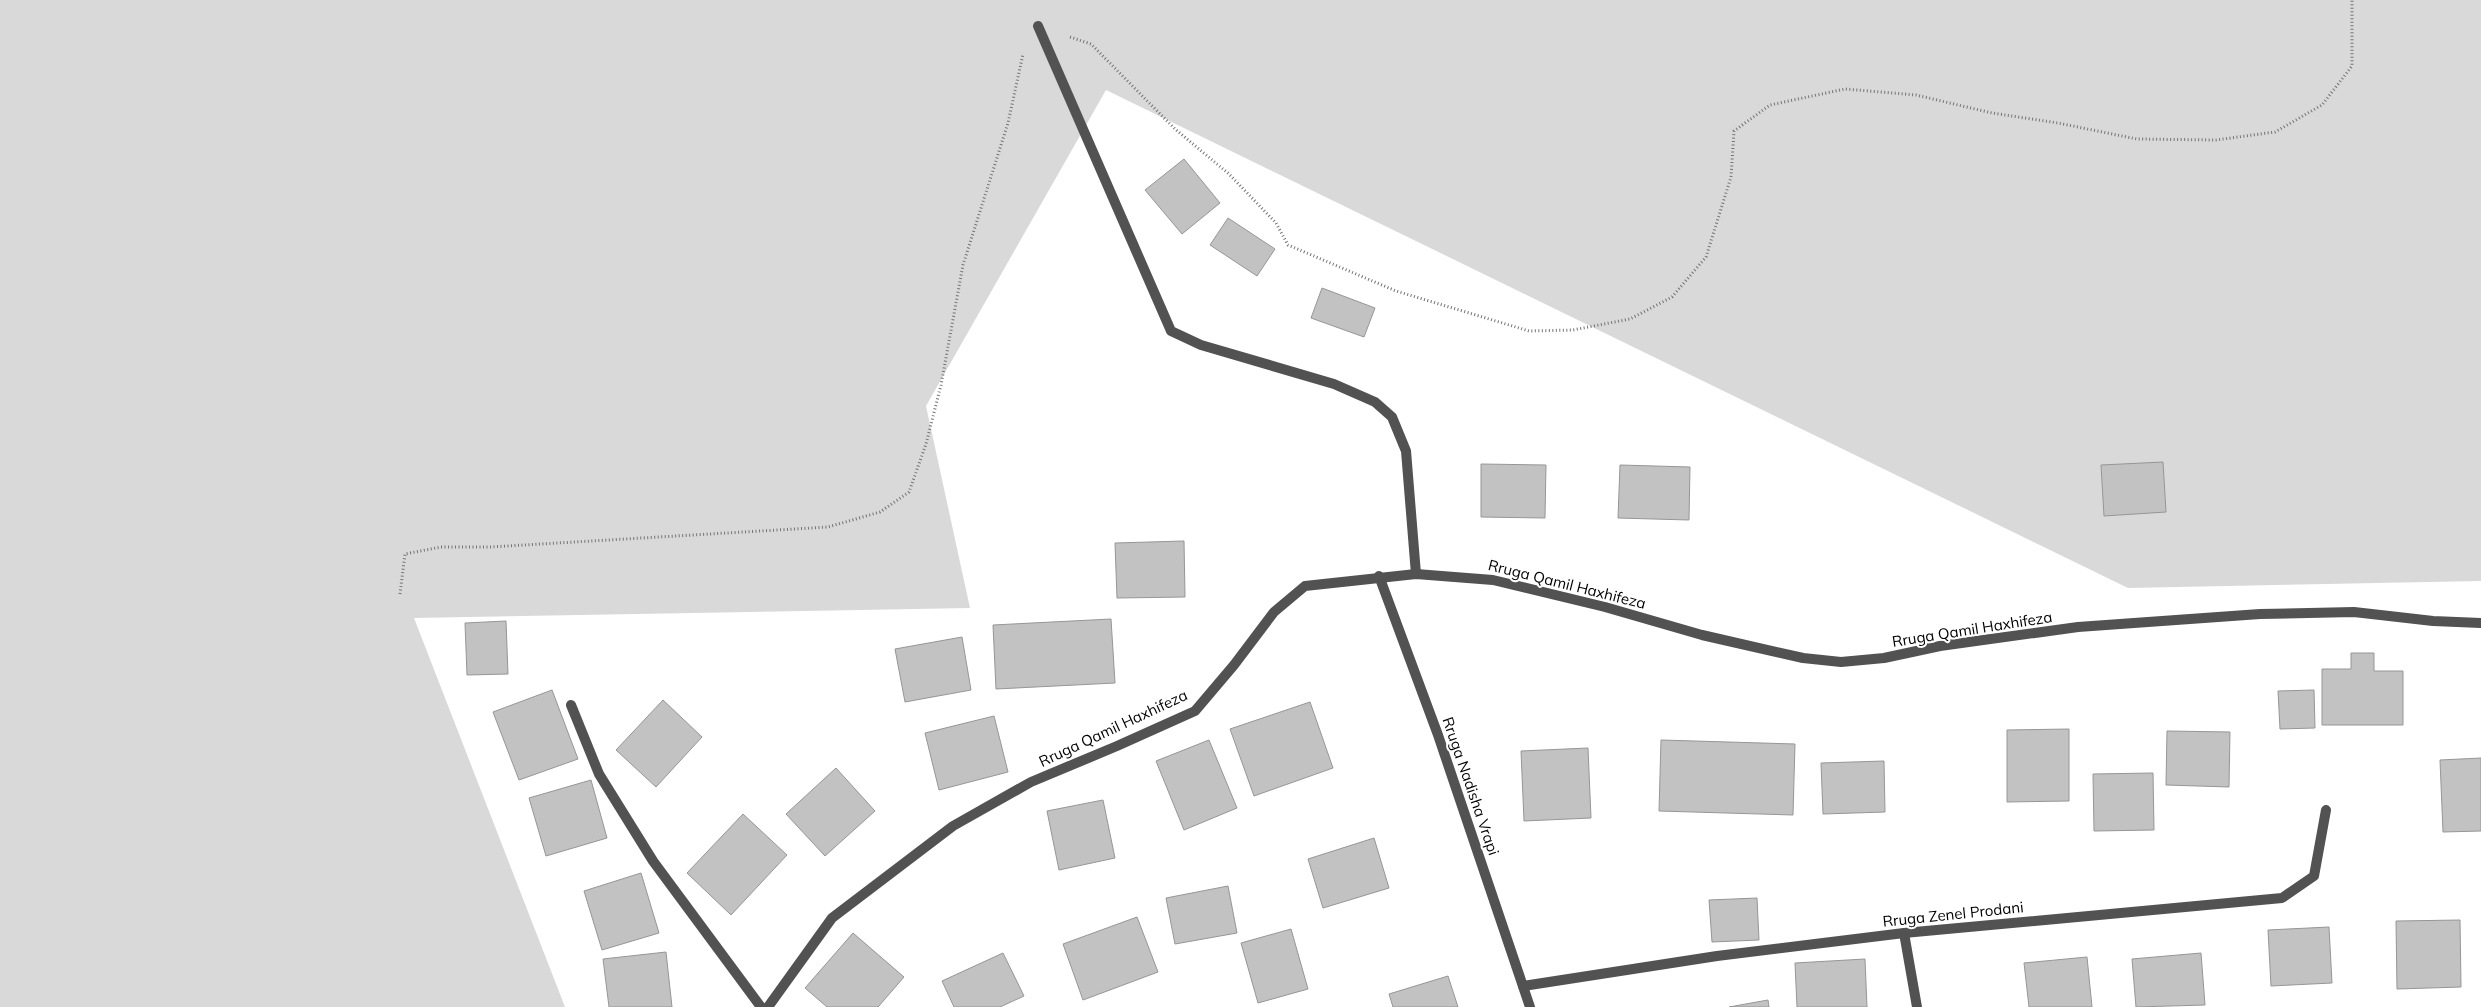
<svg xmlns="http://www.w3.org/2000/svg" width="2481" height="1007" font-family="Mulish,sans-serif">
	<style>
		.green { fill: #d9d9d9 }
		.building { fill: #c2c2c2; stroke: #969696 }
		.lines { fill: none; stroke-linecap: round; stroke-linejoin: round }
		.path { stroke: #747474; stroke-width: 3; stroke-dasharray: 1 2.5; stroke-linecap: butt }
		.street { stroke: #525252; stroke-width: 10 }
		.labels { text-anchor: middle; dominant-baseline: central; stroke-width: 4; stroke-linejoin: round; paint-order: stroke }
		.street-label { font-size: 15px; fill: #000; stroke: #fff }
	</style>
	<rect width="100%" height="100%" fill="#fff"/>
	<polygon class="green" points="0,0 2481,0 2481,581 2128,588 1106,90 926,406 970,608 414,618 565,1007 0,1007"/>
	<g class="building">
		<polygon points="1184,159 1220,203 1182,234 1145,190"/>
		<polygon points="1228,218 1275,249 1257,276 1210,245"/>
		<polygon points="1322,288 1375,308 1364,337 1311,318"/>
		<polygon points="2163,462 2166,512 2104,516 2101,465"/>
		<polygon points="1481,464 1546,465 1545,518 1481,517"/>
		<polygon points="1620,465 1690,467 1689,520 1618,518"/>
		<polygon points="1184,541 1185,597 1117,598 1115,543"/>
		<polygon points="1111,619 1115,683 996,689 993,625"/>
		<polygon points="506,621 508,674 467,675 465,623"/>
		<polygon points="962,637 971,690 905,702 895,649"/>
		<polygon points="2351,653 2374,653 2374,671 2403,671 2403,725 2322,725 2322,669 2351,669"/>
		<polygon points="552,690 578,759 519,780 493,712"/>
		<polygon points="2314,690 2315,728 2280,729 2278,691"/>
		<polygon points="663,700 702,737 656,787 616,750"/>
		<polygon points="1310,702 1333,768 1254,796 1230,729"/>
		<polygon points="994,716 1008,772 939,790 925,733"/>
		<polygon points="2069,729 2069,801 2007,802 2007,730"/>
		<polygon points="2167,731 2230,732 2229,787 2166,785"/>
		<polygon points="1209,740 1237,808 1184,830 1156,761"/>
		<polygon points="1661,740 1795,744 1793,815 1659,811"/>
		<polygon points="1588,748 1591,818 1524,821 1521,751"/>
		<polygon points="2481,758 2481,831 2443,832 2440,760"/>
		<polygon points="1884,761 1885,812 1823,814 1821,763"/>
		<polygon points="836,768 875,811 825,856 786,814"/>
		<polygon points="2153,773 2154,830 2094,831 2093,774"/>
		<polygon points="591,780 607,838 546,856 529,798"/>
		<polygon points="1103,800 1115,858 1059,870 1047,811"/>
		<polygon points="743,814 787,855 731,915 687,873"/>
		<polygon points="1374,838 1389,888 1323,908 1308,859"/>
		<polygon points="641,873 659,933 602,950 584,891"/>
		<polygon points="1228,886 1237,933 1175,944 1166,898"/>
		<polygon points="1757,898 1759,940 1712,942 1709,900"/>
		<polygon points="1137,917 1158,972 1083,1000 1063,944"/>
		<polygon points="2460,920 2461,987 2397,989 2396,921"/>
		<polygon points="2329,927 2332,983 2271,986 2268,930"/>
		<polygon points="1291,929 1308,989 1258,1003 1241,943"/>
		<polygon points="853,933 904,977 878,1007 827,1007 805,988"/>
		<polygon points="666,952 672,1007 609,1007 603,959"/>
		<polygon points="1003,953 1024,996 1000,1007 954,1007 942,981"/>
		<polygon points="2201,953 2205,1005 2136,1007 2132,959"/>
		<polygon points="2087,957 2092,1007 2029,1007 2024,963"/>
		<polygon points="1865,959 1867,1007 1797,1007 1795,963"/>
		<polygon points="1448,976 1458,1007 1393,1007 1389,994"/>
		<polygon points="1768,1000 1769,1007 1729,1007"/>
	</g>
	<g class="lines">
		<g class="path">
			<polyline points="1070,37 1091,44 1175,129 1229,174 1276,223 1288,245 1396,291 1529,331 1573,330 1630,319 1672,297 1706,257 1731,177 1734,131 1770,105 1845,89 1916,95 1992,113 2058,123 2137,139 2216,140 2275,132 2322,105 2352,66 2352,0"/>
			<polyline points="400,594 405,554 441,547 490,547 828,527 880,512 909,492 926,444 941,385 963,265 1008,123 1023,54"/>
		</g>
		<g class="street">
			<polyline points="1038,26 1171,331 1201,345 1334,384 1375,402 1392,417 1406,451 1416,574"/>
			<polyline points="1379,576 1438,735 1530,1007"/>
			<polyline points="571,705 599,774 653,861 761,1007"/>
			<polyline points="1904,933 1917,1007"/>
			<polyline points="1523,986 1717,956 1904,933 2282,898 2314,876 2326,810"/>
			<polyline points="768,1007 832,918 953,826 1031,782 1117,746 1195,711 1234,665 1274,612 1305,586 1416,574 1493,580 1605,607 1702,635 1803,658 1841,662 1884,658 1940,646 2078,627 2260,614 2354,612 2433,621 2481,623"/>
		</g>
	</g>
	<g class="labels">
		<g class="street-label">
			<text transform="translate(1567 584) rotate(14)">Rruga Qamil Haxhifeza</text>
			<text transform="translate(1972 629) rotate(-9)">Rruga Qamil Haxhifeza</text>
			<text transform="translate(1113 728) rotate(-25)">Rruga Qamil Haxhifeza</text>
			<text transform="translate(1471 786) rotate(71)">Rruga Nadisha Vrapi</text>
			<text transform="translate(1953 914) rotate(-6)">Rruga Zenel Prodani</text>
		</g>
	</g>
</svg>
